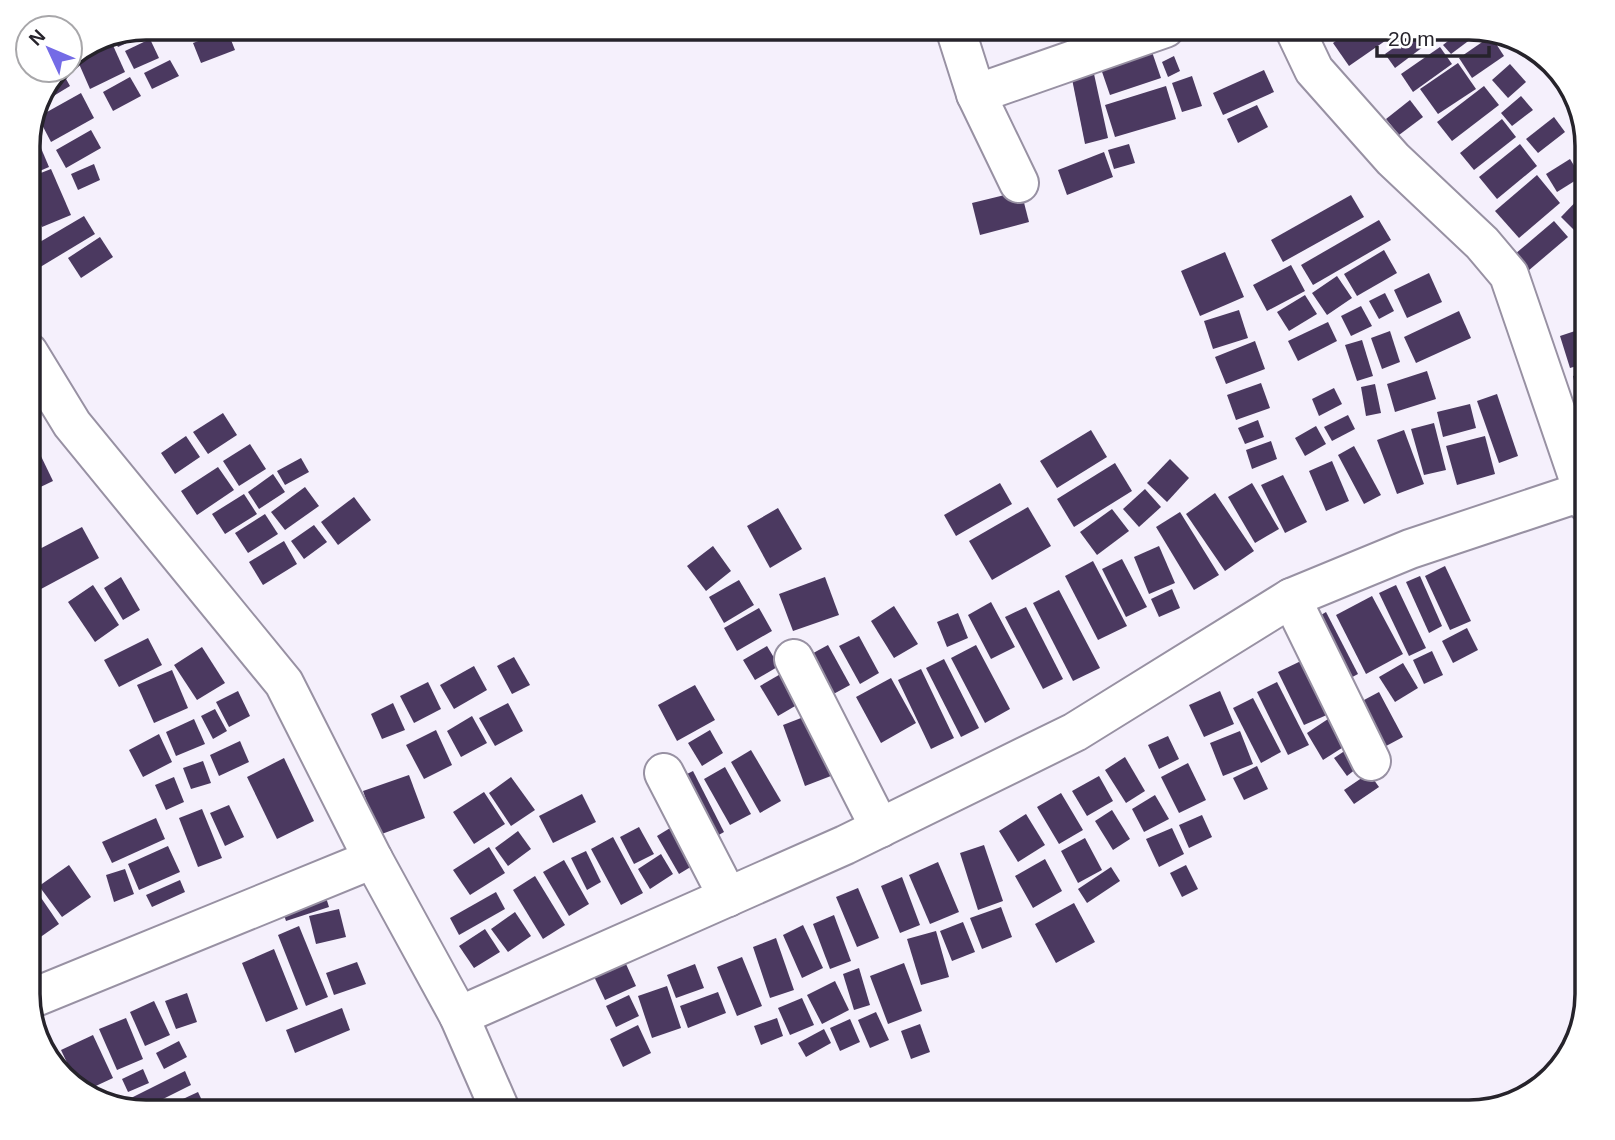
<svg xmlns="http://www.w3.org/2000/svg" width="1615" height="1140" font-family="Arial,sans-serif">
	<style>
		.building { fill: #4b3960 }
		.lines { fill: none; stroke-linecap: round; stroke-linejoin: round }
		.minor-casing { stroke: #9891a3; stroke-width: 42 }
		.minor { stroke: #fff; stroke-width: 38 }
		.rim { fill: none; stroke: #26232b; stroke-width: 3.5 }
	</style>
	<rect width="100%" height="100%" fill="#f5f0fc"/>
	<g class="building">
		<polygon points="258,28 284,28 267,40"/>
		<polygon points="1355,28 1395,28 1398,32 1349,66 1333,43"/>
		<polygon points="1420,28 1449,28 1428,41"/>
		<polygon points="1463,29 1471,39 1451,54 1443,45"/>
		<polygon points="227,30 235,50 201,63 193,43"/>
		<polygon points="137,31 140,37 118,47 114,40"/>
		<polygon points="1413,34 1423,47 1395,68 1385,54"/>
		<polygon points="1491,36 1504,56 1472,78 1459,58"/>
		<polygon points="150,39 159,58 134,69 125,51"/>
		<polygon points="111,41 125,72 90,89 76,57"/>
		<polygon points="1440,47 1452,64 1413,92 1401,74"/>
		<polygon points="1151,49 1161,78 1110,95 1100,66"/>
		<polygon points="1174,56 1180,71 1168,77 1162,62"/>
		<polygon points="170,60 179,76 152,89 144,73"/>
		<polygon points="1458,63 1476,89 1438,114 1420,89"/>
		<polygon points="1510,64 1526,82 1508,98 1492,80"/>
		<polygon points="58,70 61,70 70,86 37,106 40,94"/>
		<polygon points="1264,70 1274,92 1223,115 1213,93"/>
		<polygon points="1094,74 1108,138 1085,144 1072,79"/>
		<polygon points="1192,76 1202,106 1182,112 1172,83"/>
		<polygon points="130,77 141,96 113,111 103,92"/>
		<polygon points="1166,86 1176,119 1115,137 1105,105"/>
		<polygon points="1484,86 1499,105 1452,141 1437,122"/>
		<polygon points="81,93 94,118 51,142 38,117"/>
		<polygon points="1521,96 1533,110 1512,126 1501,113"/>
		<polygon points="1410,100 1423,117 1399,135 1386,119"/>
		<polygon points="1257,105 1268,127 1238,143 1227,119"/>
		<polygon points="1554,117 1565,132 1538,153 1526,139"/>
		<polygon points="1502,119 1516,137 1474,170 1460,153"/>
		<polygon points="91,130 101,148 66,168 56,150"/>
		<polygon points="38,141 49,167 28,176 28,145"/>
		<polygon points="1129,144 1135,163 1114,169 1108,150"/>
		<polygon points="1520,144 1537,166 1497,199 1479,177"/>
		<polygon points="1104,152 1113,177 1067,195 1058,170"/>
		<polygon points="1570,159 1581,177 1557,192 1546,174"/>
		<polygon points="94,164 100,180 78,190 71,174"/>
		<polygon points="51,169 71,215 42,227 28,195 28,178"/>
		<polygon points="1537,175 1560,203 1519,238 1495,211"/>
		<polygon points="1587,190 1587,221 1576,232 1561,217"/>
		<polygon points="1021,191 1029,222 980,235 972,203"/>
		<polygon points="1351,195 1364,217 1283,262 1271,240"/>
		<polygon points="84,216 95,234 32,272 28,266 28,249"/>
		<polygon points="1379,220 1391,240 1313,285 1301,265"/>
		<polygon points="1554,221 1568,237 1528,271 1515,254"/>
		<polygon points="100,237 113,257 81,278 68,258"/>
		<polygon points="1384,250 1397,273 1357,296 1344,274"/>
		<polygon points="1225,252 1244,297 1200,316 1181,271"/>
		<polygon points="1291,265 1305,291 1267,311 1253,285"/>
		<polygon points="1429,273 1442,302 1407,318 1394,290"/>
		<polygon points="1337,276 1352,298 1327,315 1312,293"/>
		<polygon points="1385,293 1394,311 1379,319 1369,301"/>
		<polygon points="1305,295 1317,314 1289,331 1277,312"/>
		<polygon points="1361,306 1372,326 1351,336 1341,316"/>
		<polygon points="1239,310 1248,338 1213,349 1204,321"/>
		<polygon points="1459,311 1471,338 1416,363 1404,337"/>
		<polygon points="1328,322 1337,341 1298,361 1288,341"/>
		<polygon points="1587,327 1587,363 1570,368 1560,336"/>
		<polygon points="1390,331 1400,362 1382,369 1371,338"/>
		<polygon points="1362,340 1373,376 1357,381 1345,345"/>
		<polygon points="1255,341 1265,369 1226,384 1215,357"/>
		<polygon points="1427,371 1436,399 1395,412 1387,384"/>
		<polygon points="1587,372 1587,417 1583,418 1573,376"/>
		<polygon points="1261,383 1270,408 1236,420 1227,395"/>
		<polygon points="1375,384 1381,413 1366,416 1361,387"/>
		<polygon points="1334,388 1342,404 1319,416 1312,399"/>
		<polygon points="1497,394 1518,456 1499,463 1477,401"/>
		<polygon points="1470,404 1476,428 1443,437 1437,412"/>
		<polygon points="223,413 237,435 208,454 193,432"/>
		<polygon points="1348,415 1355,429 1332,441 1324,427"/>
		<polygon points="1258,420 1264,437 1245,444 1238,428"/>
		<polygon points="1434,423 1446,470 1424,475 1411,429"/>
		<polygon points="1316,426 1326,444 1305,456 1295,438"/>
		<polygon points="1091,430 1107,457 1057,488 1040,461"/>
		<polygon points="1404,430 1424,484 1397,494 1377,440"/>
		<polygon points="186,436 200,457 175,474 161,453"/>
		<polygon points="1485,436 1495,474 1457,485 1446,446"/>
		<polygon points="1271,441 1277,459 1252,469 1246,450"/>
		<polygon points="250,444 266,469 239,486 223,461"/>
		<polygon points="1354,446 1381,495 1364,504 1338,455"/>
		<polygon points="38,450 53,481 28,493 28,455"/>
		<polygon points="301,458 309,472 285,485 277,471"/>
		<polygon points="1170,459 1189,478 1167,502 1147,483"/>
		<polygon points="1332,461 1349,501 1326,511 1309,471"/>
		<polygon points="1115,463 1132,491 1074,527 1057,499"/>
		<polygon points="218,467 234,490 197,515 181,491"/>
		<polygon points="273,474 285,492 259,509 248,492"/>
		<polygon points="1283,475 1307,522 1285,533 1261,485"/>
		<polygon points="1000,483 1012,504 956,536 944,515"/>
		<polygon points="1252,483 1279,529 1255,543 1228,497"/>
		<polygon points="305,487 319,506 285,530 271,512"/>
		<polygon points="1145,489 1161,507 1139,527 1123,509"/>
		<polygon points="1215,493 1254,551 1225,571 1186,514"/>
		<polygon points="244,494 257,514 225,534 212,514"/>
		<polygon points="354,497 371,520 338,545 321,522"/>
		<polygon points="1028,507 1051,546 992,580 969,541"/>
		<polygon points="778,508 802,549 770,568 747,526"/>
		<polygon points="1112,509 1129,531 1097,555 1080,532"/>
		<polygon points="1180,512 1219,575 1194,590 1156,527"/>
		<polygon points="265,514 278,534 248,553 235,533"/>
		<polygon points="314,525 327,542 304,559 291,541"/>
		<polygon points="82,527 99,558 41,589 28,564 28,555"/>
		<polygon points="36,537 40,544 28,551 28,541"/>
		<polygon points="284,541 297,564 263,585 249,562"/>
		<polygon points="713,546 731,571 706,591 687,566"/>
		<polygon points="1159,546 1175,583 1149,594 1134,557"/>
		<polygon points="1122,559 1147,607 1126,617 1102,569"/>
		<polygon points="1093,561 1127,626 1098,640 1065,576"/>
		<polygon points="1445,566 1471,621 1450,630 1425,576"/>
		<polygon points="1420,576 1442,626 1429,633 1406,582"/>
		<polygon points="121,577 140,610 123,620 104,588"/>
		<polygon points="825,577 839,615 793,631 779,594"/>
		<polygon points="739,580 754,605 724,623 709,597"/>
		<polygon points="93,585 119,625 95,642 68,602"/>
		<polygon points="1396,585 1426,648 1409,656 1379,593"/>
		<polygon points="1172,589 1180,608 1159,617 1151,599"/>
		<polygon points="1059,590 1100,668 1073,681 1033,603"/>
		<polygon points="1372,596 1403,654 1366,674 1336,615"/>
		<polygon points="991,602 1015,647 991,659 968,615"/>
		<polygon points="894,606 918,644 894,658 871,621"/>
		<polygon points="1026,607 1063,679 1043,689 1005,617"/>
		<polygon points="759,608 772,631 737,651 724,628"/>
		<polygon points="1326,612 1358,674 1343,682 1311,621"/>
		<polygon points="958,613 968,638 947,647 937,622"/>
		<polygon points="1467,628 1478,650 1453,663 1442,641"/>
		<polygon points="859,636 879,673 860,684 839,646"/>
		<polygon points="148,638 162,665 119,687 104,660"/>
		<polygon points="828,645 850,685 828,697 806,657"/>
		<polygon points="976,645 1010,709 985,723 951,658"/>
		<polygon points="767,646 779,666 755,680 743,660"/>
		<polygon points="202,647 225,683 197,700 174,665"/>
		<polygon points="1432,651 1443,675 1424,684 1413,660"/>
		<polygon points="514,657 530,685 512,694 497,666"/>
		<polygon points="944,659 979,728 961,737 926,668"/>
		<polygon points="1303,660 1329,714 1304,725 1278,672"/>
		<polygon points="1403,663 1418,688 1395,702 1379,677"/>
		<polygon points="474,666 487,690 454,709 440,685"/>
		<polygon points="921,669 954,738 931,749 898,680"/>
		<polygon points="172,670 188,708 154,723 137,685"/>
		<polygon points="784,672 802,702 778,716 760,686"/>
		<polygon points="891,678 916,723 881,743 856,697"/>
		<polygon points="428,682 441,709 414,723 400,696"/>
		<polygon points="1277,682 1309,745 1288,755 1257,692"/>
		<polygon points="695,685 715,720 677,741 658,705"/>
		<polygon points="238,691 250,716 229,727 216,702"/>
		<polygon points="1220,691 1234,724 1204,737 1189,705"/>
		<polygon points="1379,692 1403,737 1373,753 1349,708"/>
		<polygon points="1253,698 1281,752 1261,763 1233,708"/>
		<polygon points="393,703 405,730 382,739 371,714"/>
		<polygon points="508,703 523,731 495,746 479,718"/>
		<polygon points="215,709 227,731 213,739 201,716"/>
		<polygon points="814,713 836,774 805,786 783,725"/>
		<polygon points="472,716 487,743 461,757 447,731"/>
		<polygon points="194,719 205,744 176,756 166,732"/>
		<polygon points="1328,719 1345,746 1323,760 1307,733"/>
		<polygon points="436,730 452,765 424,779 406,745"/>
		<polygon points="710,730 723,753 702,766 688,743"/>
		<polygon points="1240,731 1253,764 1223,776 1210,743"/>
		<polygon points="159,734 172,762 143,777 129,750"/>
		<polygon points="1168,736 1179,759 1159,769 1148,745"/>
		<polygon points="240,741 249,762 219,776 210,755"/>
		<polygon points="1349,748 1361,765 1347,776 1334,758"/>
		<polygon points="751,750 781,801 760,813 731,762"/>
		<polygon points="1125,757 1145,791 1126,803 1105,770"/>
		<polygon points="284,758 314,821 277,839 247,777"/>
		<polygon points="203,761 211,783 191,789 183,768"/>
		<polygon points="1188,763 1206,800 1179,813 1161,777"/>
		<polygon points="1257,766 1268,789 1244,800 1233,778"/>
		<polygon points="725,767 751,814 730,825 704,779"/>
		<polygon points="693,771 724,832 708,841 677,779"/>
		<polygon points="1369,773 1379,787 1354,804 1344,790"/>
		<polygon points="409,775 425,818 379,835 363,791"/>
		<polygon points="1099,776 1113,801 1087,816 1072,791"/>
		<polygon points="174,777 184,802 166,810 155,785"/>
		<polygon points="511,777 535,810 511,826 489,793"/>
		<polygon points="484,792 505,824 474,844 453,812"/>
		<polygon points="1061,793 1083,830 1059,844 1037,807"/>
		<polygon points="582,794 596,822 553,843 539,816"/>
		<polygon points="1155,795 1169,819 1144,832 1132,809"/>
		<polygon points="229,805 244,837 225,846 210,813"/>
		<polygon points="202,809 222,858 198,867 179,818"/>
		<polygon points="1112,810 1130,839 1113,850 1095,821"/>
		<polygon points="1026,814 1045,845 1018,862 999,831"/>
		<polygon points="1202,815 1212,837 1189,848 1179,825"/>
		<polygon points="156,818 165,839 112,863 102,842"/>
		<polygon points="680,822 702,860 679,874 657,836"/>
		<polygon points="639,827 654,854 634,864 620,837"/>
		<polygon points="1172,828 1184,854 1159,867 1146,839"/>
		<polygon points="518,831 531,849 508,866 495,848"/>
		<polygon points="613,837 643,893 621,905 591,849"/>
		<polygon points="1085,838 1102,870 1078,883 1061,851"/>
		<polygon points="984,845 1003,901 978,910 960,853"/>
		<polygon points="168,846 180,872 139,890 128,864"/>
		<polygon points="489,847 505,873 470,895 453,870"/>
		<polygon points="586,851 601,882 587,890 571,858"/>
		<polygon points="661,854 673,874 650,889 638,869"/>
		<polygon points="1045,859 1062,891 1033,908 1015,876"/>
		<polygon points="564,860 589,904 569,916 543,872"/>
		<polygon points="938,862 959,912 930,924 909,875"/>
		<polygon points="69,865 91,897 62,917 39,886"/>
		<polygon points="1186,865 1198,889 1182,897 1170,873"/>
		<polygon points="1111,867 1120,881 1087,903 1078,889"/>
		<polygon points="125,869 134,894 114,902 106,875"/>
		<polygon points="535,876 565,925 543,939 513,890"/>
		<polygon points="902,877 920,925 900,933 881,886"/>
		<polygon points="180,880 185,892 152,907 146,895"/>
		<polygon points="322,885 329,907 286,921 279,900"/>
		<polygon points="33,886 59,924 32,943 28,937 28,889"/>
		<polygon points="858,888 879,938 857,947 836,897"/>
		<polygon points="496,892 505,909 459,935 450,918"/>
		<polygon points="1074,903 1095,942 1056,963 1035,924"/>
		<polygon points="1001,907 1012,937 982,949 970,918"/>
		<polygon points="339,909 346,937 316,944 309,916"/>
		<polygon points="515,912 531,936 508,952 491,929"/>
		<polygon points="834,915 851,961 830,969 813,924"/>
		<polygon points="963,922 975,952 952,961 940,931"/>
		<polygon points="803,925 823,968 802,978 783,935"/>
		<polygon points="299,926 328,997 306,1006 278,935"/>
		<polygon points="485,929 500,952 474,968 459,946"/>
		<polygon points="936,931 949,977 921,985 907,939"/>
		<polygon points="776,938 794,990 770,998 753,947"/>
		<polygon points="274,949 298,1009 266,1022 242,963"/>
		<polygon points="621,953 636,986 605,1000 590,968"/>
		<polygon points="742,957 762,1006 737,1016 717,967"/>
		<polygon points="357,962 366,984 334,995 326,973"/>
		<polygon points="904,963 922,1011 888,1024 870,976"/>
		<polygon points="695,964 704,988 676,998 667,975"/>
		<polygon points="859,968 870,1005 854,1010 843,974"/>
		<polygon points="835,981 849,1010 822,1024 807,995"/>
		<polygon points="667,986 681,1028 652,1038 638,996"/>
		<polygon points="718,992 726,1013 688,1028 680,1006"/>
		<polygon points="187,993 197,1022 176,1029 165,1001"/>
		<polygon points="629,995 639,1016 616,1027 606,1006"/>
		<polygon points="802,998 814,1025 790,1035 778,1008"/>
		<polygon points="154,1001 170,1035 145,1046 130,1012"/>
		<polygon points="342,1008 350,1030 295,1053 286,1030"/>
		<polygon points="876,1012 889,1040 870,1048 858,1020"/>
		<polygon points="126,1018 143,1059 117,1070 99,1029"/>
		<polygon points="777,1018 783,1036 761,1045 754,1026"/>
		<polygon points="850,1019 860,1042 840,1051 830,1028"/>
		<polygon points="920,1024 930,1052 911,1059 901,1031"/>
		<polygon points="638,1025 651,1053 623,1067 610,1039"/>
		<polygon points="824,1029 831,1043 806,1057 798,1043"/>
		<polygon points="93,1035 113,1078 85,1091 80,1090 61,1050"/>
		<polygon points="179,1041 187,1057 164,1069 156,1053"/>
		<polygon points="143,1069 149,1083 128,1092 122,1079"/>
		<polygon points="185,1071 191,1085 141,1110 128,1106 125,1101"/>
		<polygon points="198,1092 207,1111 155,1112"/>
	</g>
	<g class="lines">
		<g class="minor-casing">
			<g id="minor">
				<polyline points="955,28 976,94 1019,183"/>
				<polyline points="1294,28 1314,70 1393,159 1482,243 1509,275 1587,503"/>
				<polyline points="976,94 1165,28"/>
				<polyline points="28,352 72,424 284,683 373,859 459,1016 501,1112"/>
				<polyline points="1291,598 1371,761"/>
				<polyline points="794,659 880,828"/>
				<polyline points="664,773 728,897"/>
				<polyline points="28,1000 373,859"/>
				<polyline points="459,1016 845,845 1075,732 1291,598 1410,549 1587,490"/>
			</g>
		</g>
		<use href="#minor" class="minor"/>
	</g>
	<path d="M0 0H1615V1140H0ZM146 40H1469A106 106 0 0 1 1575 146V994A106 106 0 0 1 1469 1100H146A106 106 0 0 1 40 994V146A106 106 0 0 1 146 40Z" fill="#fff" fill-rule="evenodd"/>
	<path class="rim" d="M146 40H1469A106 106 0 0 1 1575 146V994A106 106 0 0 1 1469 1100H146A106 106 0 0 1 40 994V146A106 106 0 0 1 146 40Z"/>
	<g transform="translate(49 49) rotate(314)"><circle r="33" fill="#ffffff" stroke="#a8a7aa" stroke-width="2"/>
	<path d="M0-5L12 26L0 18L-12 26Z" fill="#746be6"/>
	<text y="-10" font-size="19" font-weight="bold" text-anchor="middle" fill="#26232b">N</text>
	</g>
	<path d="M1377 46v10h112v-10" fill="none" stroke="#26232b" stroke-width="3.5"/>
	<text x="1388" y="46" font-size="21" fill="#26232b" stroke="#ffffff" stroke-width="5" paint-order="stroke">20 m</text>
</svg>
